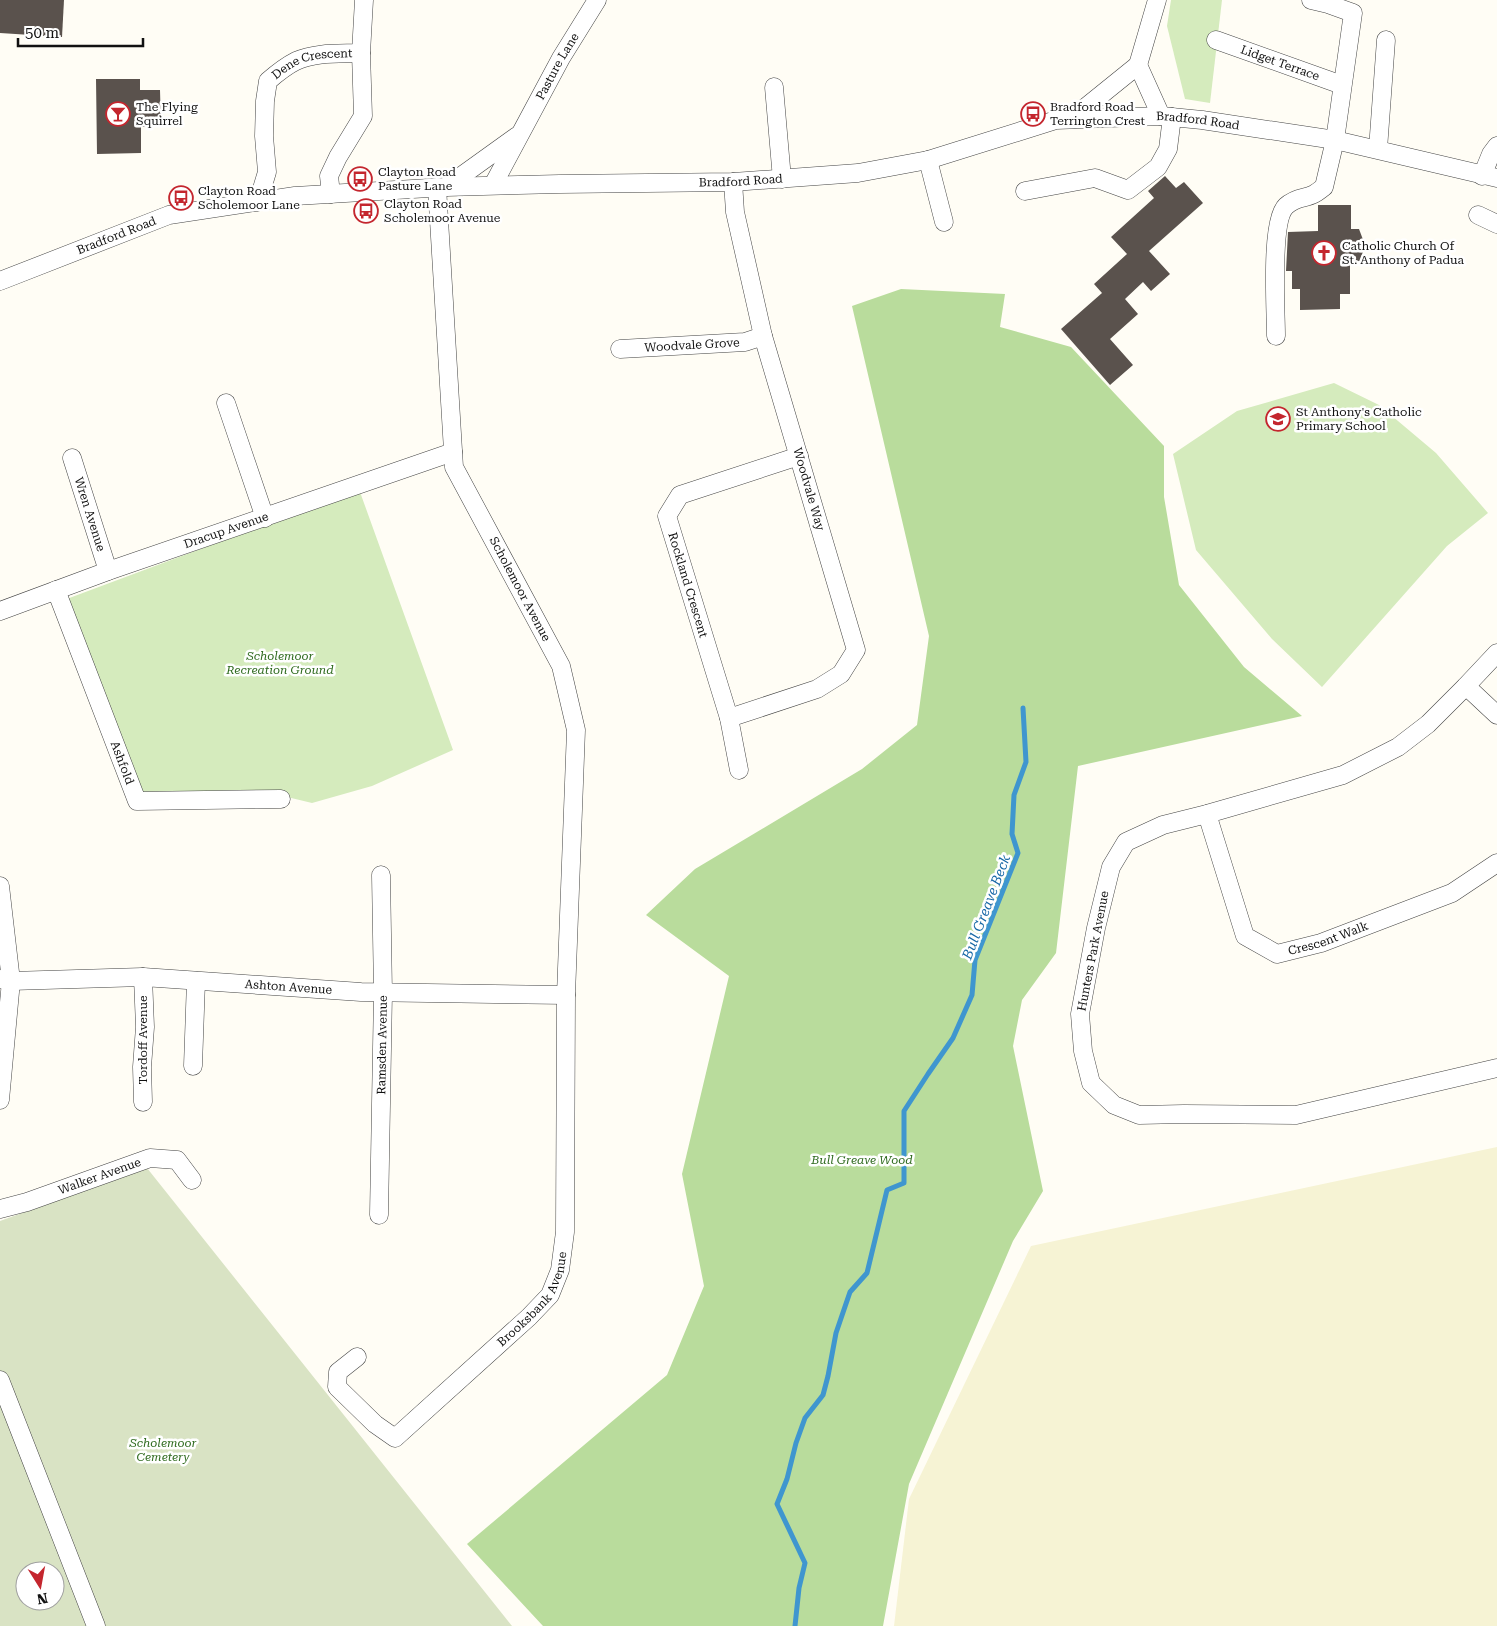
<svg xmlns="http://www.w3.org/2000/svg" width="1497" height="1626" font-family="'Roboto Serif',serif">
	<style>
		.farmland { fill: #f6f3d4 }
		.green { fill: #d5ebbd }
		.forest { fill: #b9dc9c }
		.cemetery { fill: #d9e3c4; fill-rule: evenodd }
		.lines { fill: none; stroke-linecap: round; stroke-linejoin: round }
		.stream { stroke: #3f96cf; stroke-width: 5 }
		.building { fill: #5a524d }
		.minor-casing { stroke: #444; stroke-width: 19 }
		.minor { stroke: #fff; stroke-width: 18 }
		.labels { text-anchor: middle; dominant-baseline: central; stroke-width: 5; stroke-linejoin: round; paint-order: stroke }
		.street-label { font-size: 12px; fill: #111; stroke: #fff }
		.poi-label { font-size: 12px; fill: #111; stroke: #fff; text-anchor: start }
		.park-label { font-size: 12px; font-style: italic; fill: #2f6b1f; stroke: #fff }
		.water-label { font-size: 14px; font-style: italic; fill: #1768a6; stroke: #fff }
	</style>
	<rect width="100%" height="100%" fill="#fffdf5"/>
	<polygon class="farmland" points="1497,1147 1497,1626 894,1626 909,1499 1031,1246"/>
	<g class="green">
		<polygon points="1171,0 1222,0 1210,103 1185,99 1167,26"/>
		<polygon points="1334,383 1379,405 1436,453 1488,513 1447,546 1322,687 1272,639 1196,550 1173,454 1237,411"/>
		<polygon points="360,492 453,750 372,786 312,803 283,796 138,796 64,600 265,525"/>
	</g>
	<polygon class="forest" points="901,289 1005,294 1000,327 1071,347 1164,446 1164,497 1179,585 1244,667 1302,716 1078,766 1056,953 1022,1000 1013,1046 1043,1191 1013,1241 909,1484 883,1626 543,1626 467,1544 667,1375 704,1286 682,1174 729,976 646,915 695,869 862,769 917,725 929,636 852,306"/>
	<path class="cemetery" d="M 147,1168 L 512,1626 L 0,1626 L 0,1221 ZM 25,1571 L 55,1571 L 55,1601 L 25,1601 Z"/>
	<g class="lines">
		<polyline class="stream" points="795,1626 799,1588 805,1563 777,1504 787,1479 796,1443 805,1418 823,1395 828,1376 836,1333 850,1292 867,1273 887,1190 904,1183 904,1111 928,1074 953,1038 972,995 975,960 1018,853 1012,834 1014,795 1026,762 1023,708"/>
	</g>
	<g class="building">
		<polygon points="0,0 64,0 62,37 0,33"/>
		<polygon points="96,79 140,79 140,90 160,90 161,127 141,127 141,153 97,154"/>
		<polygon points="1165,176 1176,188 1184,182 1203,203 1149,251 1170,274 1151,291 1143,282 1125,299 1138,314 1110,339 1133,365 1110,385 1061,329 1102,293 1094,284 1127,254 1111,237 1154,198 1148,191"/>
		<polygon points="1318,205 1351,205 1351,229 1359,229 1365,245 1360,261 1350,262 1350,294 1340,294 1340,309 1300,310 1300,289 1292,289 1292,271 1286,271 1288,232 1318,231"/>
	</g>
	<g class="lines">
		<g class="minor-casing">
			<g id="minor">
				<path id="s1" d="M 1216,40 L 1342,85"/>
				<polyline points="361,53 364,0"/>
				<polyline points="1138,65 1157,0"/>
				<polyline points="774,87 782,179"/>
				<polyline points="1074,119 1086,107 1138,65 1161,116"/>
				<polyline points="1378,149 1386,40"/>
				<polyline points="928,160 944,222"/>
				<polyline points="1482,176 1491,154 1497,146"/>
				<path id="s2" d="M 493,185 L 561,58 L 597,0"/>
				<polyline points="446,187 517,136"/>
				<polyline points="1025,191 1095,178 1128,190 1158,167 1168,149 1172,117"/>
				<path id="s3" d="M 258,202 L 267,172 L 264,136 L 265,101 L 268,81 C 276,74 286,66 296,61 C 316,52 340,54 361,53 L 363,116 L 338,157 L 329,176 L 331,194"/>
				<polyline points="1478,215 1497,224"/>
				<path id="s4" d="M 0,281 L 169,215 L 295,196 L 446,187 L 560,184 L 733,182 L 858,173 L 928,160 L 1056,120 L 1161,116 L 1202,120 L 1335,140 L 1497,178"/>
				<path d="M 1276,336 C 1276,311 1270,221 1286,206 C 1297,196 1305,199 1314,194 C 1318,192 1321,189 1324,187 L 1335,140 L 1353,13 L 1328,4 L 1311,0"/>
				<path id="s5" d="M 620,349 L 745,342 L 763,336"/>
				<polyline points="226,403 265,518"/>
				<path id="s6" d="M 72,458 L 108,571"/>
				<path id="s7" d="M 56,590 L 137,801 L 281,799"/>
				<path id="s8" d="M 0,611 L 108,571 L 453,452"/>
				<polyline points="1497,653 1466,686 1428,724 1398,747 1343,775 1207,814 1163,825 1126,842 1111,867 1096,928 1080,1014 1083,1051 1091,1083 1114,1105 1139,1115 1184,1114 1296,1115 1497,1068"/>
				<polyline points="1466,686 1497,715"/>
				<polyline points="729,718 817,689 841,674 856,650 763,336 735,212 733,182"/>
				<polyline points="739,770 729,718 667,516 680,495 799,456"/>
				<path id="s9" d="M 1207,814 L 1245,936 L 1277,954 L 1321,943 L 1452,893 L 1497,863"/>
				<polyline points="0,886 11,981 0,1100"/>
				<polyline points="143,977 145,1027 142,1067 143,1102"/>
				<path id="s10" d="M 0,979 L 11,981 L 143,977 L 361,992 L 566,995"/>
				<polyline points="193,1066 196,981"/>
				<path id="s11" d="M 0,1209 L 27,1202 L 150,1158 L 177,1160 L 192,1180"/>
				<path id="s12" d="M 379,1215 L 383,993 L 381,875"/>
				<path id="s13" d="M 357,1357 L 338,1372 L 337,1387 L 375,1424 L 395,1438 L 529,1317 L 550,1295 L 560,1270 L 565,1232 L 566,995 L 576,730 L 561,666 L 454,467 L 437,187"/>
				<polyline points="0,1380 96,1626"/>
			</g>
		</g>
		<use href="#minor" class="minor"/>
	</g>
	<defs>
		<g id="bar-ring" transform="scale(1.25)"><circle r="9.5" fill="#fff" stroke="#c4262e" stroke-width="1.5"/><path d="M-6-5H6L.8 .8V4.5H3.5V6h-7V4.5H-.8V.8Z" fill="#c4262e"/></g>
		<g id="bus-ring" transform="scale(1.25)"><circle r="9.5" fill="#fff" stroke="#c4262e" stroke-width="1.5"/><path d="M-5-6H5V4H4V6H2V4H-2V6H-4V4H-5ZM-3.5-4V0h7V-4ZM-3.5 1.2v1.5H-2V1.2ZM2 1.2v1.5H3.5V1.2Z" fill="#c4262e"/></g>
		<g id="church-ring" transform="scale(1.25)"><circle r="9.5" fill="#fff" stroke="#c4262e" stroke-width="1.5"/><path d="M-1.2-6h2.4v3.5h3.3v2.4h-3.3V6h-2.4V-.1h-3.3v-2.4h3.3Z" fill="#c4262e"/></g>
		<g id="school-ring" transform="scale(1.25)"><circle r="9.5" fill="#fff" stroke="#c4262e" stroke-width="1.5"/><path d="M0-5L7-2L0 1L-7-2ZM-4 1L0 2.5L4 1V4Q0 6-4 4Z" fill="#c4262e"/></g>
	</defs>
	<g fill-rule="evenodd">
		<use href="#bar-ring" x="118" y="114"/>
		<use href="#bus-ring" x="1033" y="114"/>
		<use href="#bus-ring" x="360" y="179"/>
		<use href="#bus-ring" x="181" y="198"/>
		<use href="#bus-ring" x="366" y="211"/>
		<use href="#church-ring" x="1324" y="253"/>
		<use href="#school-ring" x="1278" y="419"/>
	</g>
	<g class="labels">
		<g class="street-label">
			<text stroke="none"><textPath href="#s1" startOffset="68">Lidget Terrace</textPath></text>
			<text stroke="none"><textPath href="#s2" startOffset="135">Pasture Lane</textPath></text>
			<text stroke="none"><textPath href="#s3" startOffset="172">Dene Crescent</textPath></text>
			<text stroke="none"><textPath href="#s4" startOffset="1220">Bradford Road</textPath></text>
			<text stroke="none"><textPath href="#s4" startOffset="755">Bradford Road</textPath></text>
			<text stroke="none"><textPath href="#s4" startOffset="125">Bradford Road</textPath></text>
			<text stroke="none"><textPath href="#s5" startOffset="72">Woodvale Grove</textPath></text>
			<text transform="translate(809 489) rotate(74)">Woodvale Way</text>
			<text stroke="none"><textPath href="#s6" startOffset="59">Wren Avenue</textPath></text>
			<text stroke="none"><textPath href="#s8" startOffset="240">Dracup Avenue</textPath></text>
			<text transform="translate(688 585) rotate(73)">Rockland Crescent</text>
			<text transform="translate(520 589) rotate(62)">Scholemoor Avenue</text>
			<text stroke="none"><textPath href="#s7" startOffset="185">Ashfold</textPath></text>
			<text stroke="none"><textPath href="#s9" startOffset="218">Crescent Walk</textPath></text>
			<text transform="translate(1093 951) rotate(-79)">Hunters Park Avenue</text>
			<text stroke="none"><textPath href="#s10" startOffset="289">Ashton Avenue</textPath></text>
			<text transform="translate(143 1040) rotate(-90)">Tordoff Avenue</text>
			<text stroke="none"><textPath href="#s12" startOffset="170">Ramsden Avenue</textPath></text>
			<text stroke="none"><textPath href="#s11" startOffset="105">Walker Avenue</textPath></text>
			<text stroke="none"><textPath href="#s13" startOffset="315">Brooksbank Avenue</textPath></text>
		</g>
		<g class="poi-label">
			<text x="136" y="107">The Flying<tspan x="136" dy="14">Squirrel</tspan></text>
			<text x="1050" y="107">Bradford Road<tspan x="1050" dy="14">Terrington Crest</tspan></text>
			<text x="378" y="172">Clayton Road<tspan x="378" dy="14">Pasture Lane</tspan></text>
			<text x="198" y="191">Clayton Road<tspan x="198" dy="14">Scholemoor Lane</tspan></text>
			<text x="384" y="204">Clayton Road<tspan x="384" dy="14">Scholemoor Avenue</tspan></text>
			<text x="1342" y="246">Catholic Church Of<tspan x="1342" dy="14">St. Anthony of Padua</tspan></text>
			<text x="1296" y="412">St Anthony's Catholic<tspan x="1296" dy="14">Primary School</tspan></text>
		</g>
		<g class="park-label">
			<text x="280" y="656">Scholemoor<tspan x="280" dy="14">Recreation Ground</tspan></text>
			<text x="862" y="1160">Bull Greave Wood</text>
			<text x="163" y="1443">Scholemoor<tspan x="163" dy="14">Cemetery</tspan></text>
		</g>
		<g class="water-label">
			<text transform="translate(986 907) rotate(-69)">Bull Greave Beck</text>
		</g>
	</g>
	<g transform="translate(40 1586) rotate(169)"><circle r="24" fill="#ffffff" stroke="#a0a0a0"/>
	<path d="M0-4L9 19L0 12L-9 19Z" fill="#c4262e"/>
	<text y="-8" font-size="14" font-weight="bold" text-anchor="middle" fill="#111111">N</text>
	</g>
	<path d="M18 38v8h125v-8" fill="none" stroke="#111111" stroke-width="2.5"/>
	<text x="25" y="38" font-size="15" fill="#111111" stroke="#ffffff" stroke-width="4" paint-order="stroke">50 m</text>
</svg>
